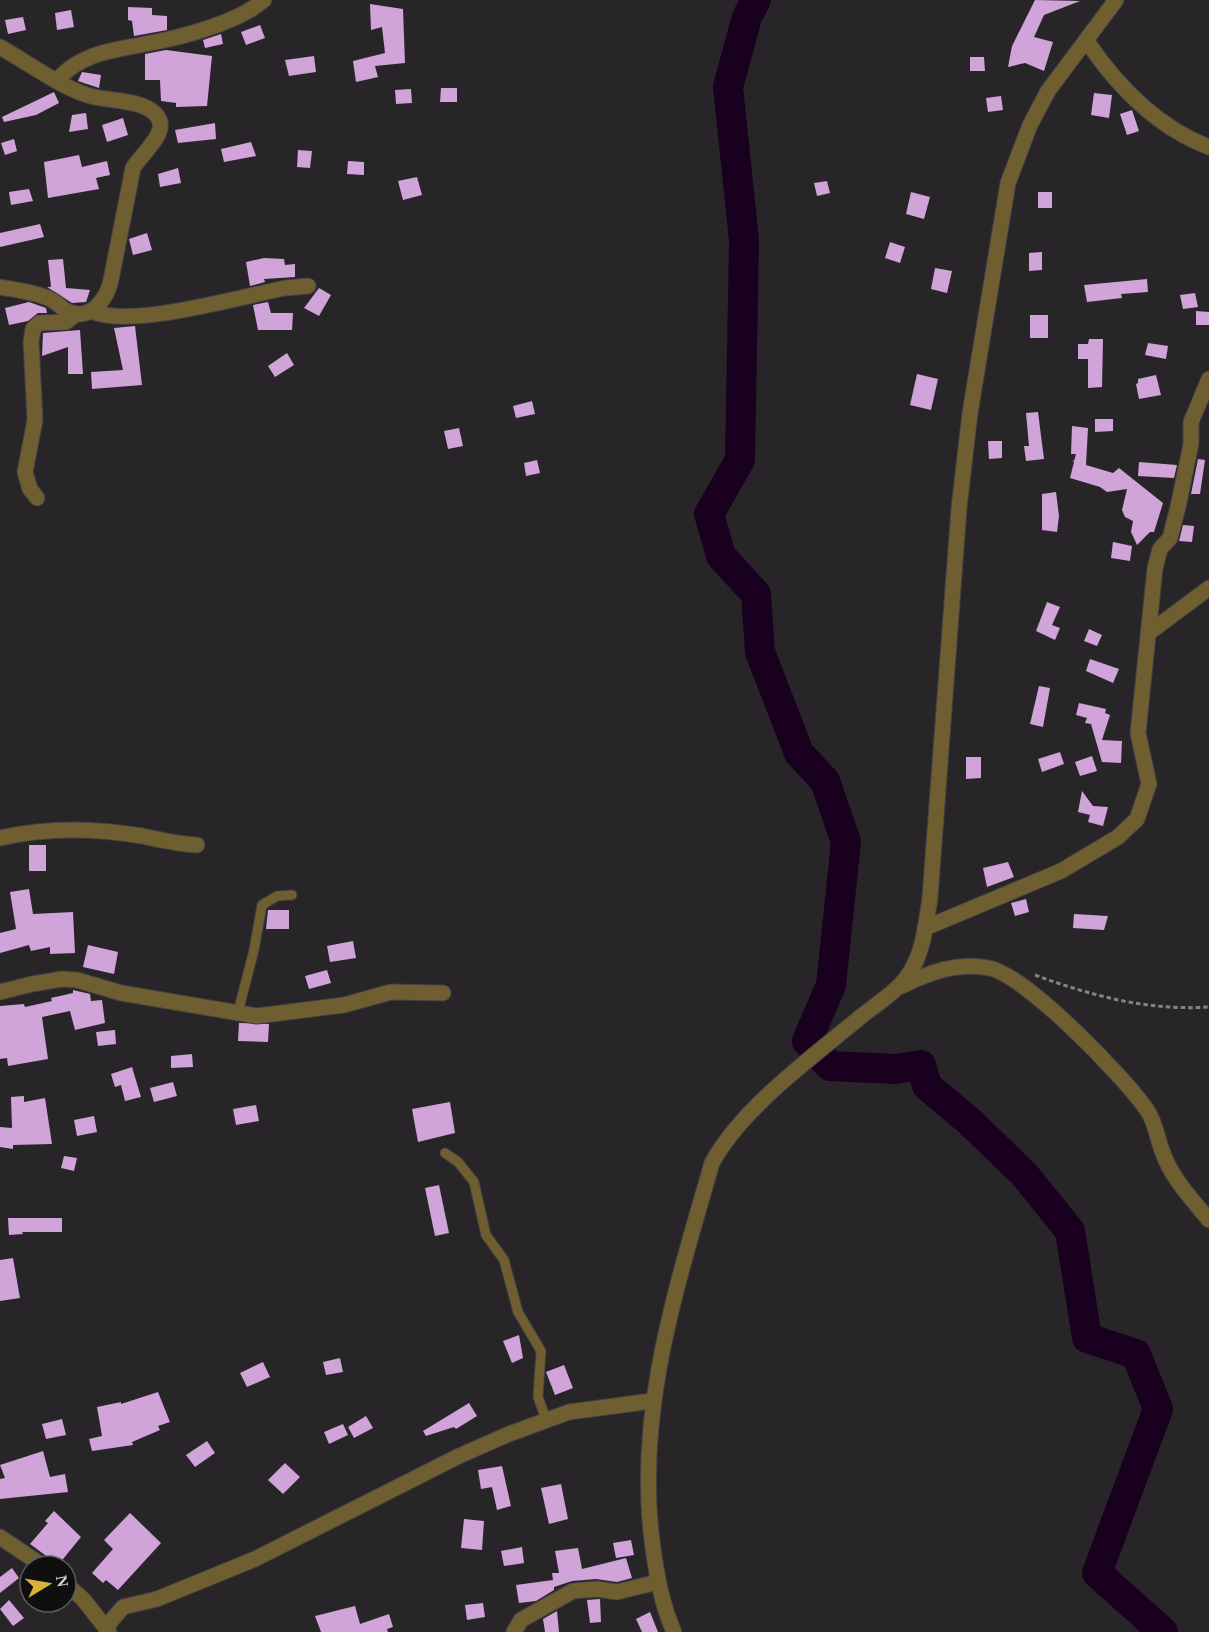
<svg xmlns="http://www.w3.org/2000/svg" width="1209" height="1632" viewBox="0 0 1209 1632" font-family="Georgia,serif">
  <rect width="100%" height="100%" fill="#282529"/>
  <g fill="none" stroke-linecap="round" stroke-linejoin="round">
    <path stroke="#19001e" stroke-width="30" d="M 756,0 L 747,17 L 728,87 L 744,240 L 740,460 L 709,514 L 721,556 L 756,594 L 760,652 L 799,753 L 825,781 L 846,842 L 831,985 L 807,1041 L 830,1066 L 895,1069 L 921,1065 L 927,1086 L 969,1121 L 1024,1174 L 1070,1231 L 1087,1338 L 1136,1354 L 1158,1409 L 1097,1573 L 1163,1632"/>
  </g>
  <g fill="#d0a3d9">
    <path d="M 1035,0 L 1080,1 L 1044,15 L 1034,37 L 1053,42 L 1044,71 L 1025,63 L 1008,67 L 1012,46 Z"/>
    <path d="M 370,4 L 403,9 L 405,63 L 375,66 L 378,77 L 356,82 L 353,61 L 385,53 L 382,27 L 371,30 Z"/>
    <path d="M 128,7 L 152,8 L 152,15 L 167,16 L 167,30 L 134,36 L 132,21 L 128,20 Z"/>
    <path d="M 71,10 L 74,27 L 57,30 L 55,13 Z"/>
    <path d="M 23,17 L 26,30 L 8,34 L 5,20 Z"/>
    <path d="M 260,25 L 265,38 L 246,45 L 241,32 Z"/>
    <path d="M 221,34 L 223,44 L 205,48 L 203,40 Z"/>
    <path d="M 166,50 L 212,56 L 207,106 L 176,107 L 176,103 L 161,101 L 160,80 L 145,80 L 145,54 Z"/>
    <path d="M 314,56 L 316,72 L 289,76 L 285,60 Z"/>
    <path d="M 970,57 L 984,57 L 985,71 L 970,71 Z"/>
    <path d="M 82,72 L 101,75 L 99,88 L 78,81 Z"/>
    <path d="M 441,88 L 457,88 L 457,102 L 440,102 Z"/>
    <path d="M 411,89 L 412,103 L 396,104 L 395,90 Z"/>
    <path d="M 54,92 L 59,103 L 36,115 L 4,122 L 2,117 Z"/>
    <path d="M 1094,93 L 1112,95 L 1109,118 L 1091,115 Z"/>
    <path d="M 1001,96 L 1003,110 L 988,112 L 986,98 Z"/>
    <path d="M 1132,110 L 1139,131 L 1127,135 L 1120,114 Z"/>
    <path d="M 86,113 L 88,129 L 69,132 L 72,115 Z"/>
    <path d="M 123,118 L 128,135 L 107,142 L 102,125 Z"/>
    <path d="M 215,123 L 216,139 L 178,143 L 175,130 Z"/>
    <path d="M 14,139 L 17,151 L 5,155 L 1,143 Z"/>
    <path d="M 251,142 L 256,156 L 224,162 L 221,149 Z"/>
    <path d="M 298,150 L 312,151 L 310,168 L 297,167 Z"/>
    <path d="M 79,155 L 82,167 L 107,161 L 110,175 L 96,178 L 99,189 L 48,198 L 44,162 Z"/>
    <path d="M 348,161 L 364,162 L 364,175 L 347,174 Z"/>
    <path d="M 178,168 L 181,183 L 160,187 L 158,174 Z"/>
    <path d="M 417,177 L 422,195 L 403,200 L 398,181 Z"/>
    <path d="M 827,181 L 830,193 L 817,196 L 814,183 Z"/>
    <path d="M 29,189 L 33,201 L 11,205 L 9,192 Z"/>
    <path d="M 911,192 L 930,197 L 924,219 L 906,214 Z"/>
    <rect x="1038" y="192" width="14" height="16"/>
    <path d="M 40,224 L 44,237 L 0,247 L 0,233 Z"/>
    <path d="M 147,233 L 152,250 L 133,255 L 129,239 Z"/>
    <path d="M 890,242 L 905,247 L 900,263 L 885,258 Z"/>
    <path d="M 1042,252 L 1042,270 L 1029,271 L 1029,253 Z"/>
    <path d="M 264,258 L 284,259 L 285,265 L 295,264 L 295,277 L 264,279 L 265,282 L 250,286 L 246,262 Z"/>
    <path d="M 63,259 L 66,288 L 90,290 L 86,302 L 72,303 L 47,287 L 51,287 L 48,260 Z"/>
    <path d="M 935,268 L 952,271 L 947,293 L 931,289 Z"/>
    <path d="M 1147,279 L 1148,292 L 1121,294 L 1122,298 L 1087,302 L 1084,285 Z"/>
    <path d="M 319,288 L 331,295 L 319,316 L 304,308 Z"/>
    <path d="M 1195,293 L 1198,307 L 1183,309 L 1180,295 Z"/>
    <path d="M 29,302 L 46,308 L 47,313 L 38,313 L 28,321 L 9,325 L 5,308 Z"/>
    <path d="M 268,302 L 271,313 L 293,313 L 292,330 L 258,330 L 253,305 Z"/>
    <path d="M 1196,311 L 1209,312 L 1209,325 L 1196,325 Z"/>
    <rect x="1030" y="315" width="18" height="23"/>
    <path d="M 135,326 L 142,385 L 92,389 L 91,372 L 123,370 L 114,328 Z"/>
    <path d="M 80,330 L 83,374 L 68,374 L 68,347 L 42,356 L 43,333 Z"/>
    <path d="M 1089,339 L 1103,339 L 1102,387 L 1088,388 L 1088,359 L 1078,359 L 1078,344 L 1088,344 Z"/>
    <path d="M 1148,343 L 1168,346 L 1166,359 L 1145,355 Z"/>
    <path d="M 287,353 L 294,365 L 275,377 L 268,366 Z"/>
    <path d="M 917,374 L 938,379 L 931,410 L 910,405 Z"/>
    <path d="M 1156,375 L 1161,395 L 1139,399 L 1136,384 L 1138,383 L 1138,379 Z"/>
    <path d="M 532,401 L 535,414 L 516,418 L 513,406 Z"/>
    <path d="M 1038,412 L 1044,459 L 1026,461 L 1024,446 L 1029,446 L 1026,413 Z"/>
    <path d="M 1095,419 L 1113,419 L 1113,431 L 1095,432 Z"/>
    <path d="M 1072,426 L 1088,428 L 1086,465 L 1113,473 L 1119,468 L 1163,503 L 1154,532 L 1150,532 L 1137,545 L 1131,532 L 1133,521 L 1125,517 L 1122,510 L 1127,489 L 1107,492 L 1100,487 L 1070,478 L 1074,462 L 1072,460 L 1074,461 L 1076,454 L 1071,454 Z"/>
    <path d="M 459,428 L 463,446 L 448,449 L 444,431 Z"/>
    <path d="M 988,441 L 1002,441 L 1002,458 L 989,459 Z"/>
    <path d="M 1198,459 L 1205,460 L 1200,494 L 1191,494 Z"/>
    <path d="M 537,460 L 540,473 L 526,476 L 524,463 Z"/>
    <path d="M 1139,462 L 1177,465 L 1174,478 L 1138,476 Z"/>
    <path d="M 1056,492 L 1059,516 L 1057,532 L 1042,530 L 1042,494 Z"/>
    <path d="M 1183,525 L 1194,526 L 1192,542 L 1179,541 Z"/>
    <path d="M 1113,542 L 1132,546 L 1130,561 L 1111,558 Z"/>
    <path d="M 1047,602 L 1060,607 L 1052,625 L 1060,628 L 1055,640 L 1036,631 Z"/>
    <path d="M 1089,629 L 1102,635 L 1097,646 L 1084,641 Z"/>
    <path d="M 1090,659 L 1119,669 L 1113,683 L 1086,671 Z"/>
    <path d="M 1039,686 L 1050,688 L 1043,727 L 1030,724 Z"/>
    <path d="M 1079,703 L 1106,709 L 1105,713 L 1110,715 L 1102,740 L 1122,741 L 1121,763 L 1102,762 L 1091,724 L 1085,723 L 1087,718 L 1076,715 Z"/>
    <path d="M 1060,752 L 1064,764 L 1042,772 L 1038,759 Z"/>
    <path d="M 1092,756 L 1097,771 L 1080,776 L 1075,762 Z"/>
    <path d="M 966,757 L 981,757 L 981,778 L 966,779 Z"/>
    <path d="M 1082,791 L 1093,806 L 1108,807 L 1103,826 L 1088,822 L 1090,815 L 1078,812 Z"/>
    <rect x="29" y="845" width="17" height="26"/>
    <path d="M 1008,862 L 1014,877 L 987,887 L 983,868 Z"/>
    <path d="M 29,889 L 33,914 L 73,912 L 75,953 L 50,954 L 50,947 L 31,951 L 29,945 L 0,953 L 0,933 L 16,929 L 10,892 Z"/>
    <path d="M 1026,899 L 1029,912 L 1015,916 L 1011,903 Z"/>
    <path d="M 268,910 L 289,910 L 289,929 L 266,929 Z"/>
    <path d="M 1074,914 L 1108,916 L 1104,930 L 1073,928 Z"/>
    <path d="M 353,941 L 356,958 L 330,962 L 327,946 Z"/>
    <path d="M 88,945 L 118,952 L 114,974 L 83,967 Z"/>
    <path d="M 327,970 L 331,983 L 309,989 L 305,976 Z"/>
    <path d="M 73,990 L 90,994 L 91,1001 L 102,1000 L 105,1023 L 75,1030 L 70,1011 L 42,1017 L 48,1059 L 8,1066 L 7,1058 L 0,1059 L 0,1006 L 24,1004 L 25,1007 L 52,1001 L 51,998 L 73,993 Z"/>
    <path d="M 239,1023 L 269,1024 L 268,1042 L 238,1041 Z"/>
    <path d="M 115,1030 L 116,1044 L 98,1046 L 96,1032 Z"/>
    <path d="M 192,1054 L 193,1067 L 171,1068 L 171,1056 Z"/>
    <path d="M 132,1067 L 141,1097 L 125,1101 L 121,1085 L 115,1087 L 111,1074 Z"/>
    <path d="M 173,1082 L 177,1096 L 154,1102 L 150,1088 Z"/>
    <path d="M 24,1096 L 24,1102 L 45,1098 L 52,1144 L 13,1145 L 13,1149 L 0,1147 L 0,1127 L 12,1128 L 11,1097 Z"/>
    <path d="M 450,1102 L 455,1133 L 418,1142 L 412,1109 Z"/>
    <path d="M 256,1105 L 259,1121 L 236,1125 L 233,1109 Z"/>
    <path d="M 94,1116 L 97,1132 L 77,1136 L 74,1120 Z"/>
    <path d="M 64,1156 L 77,1158 L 74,1171 L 61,1168 Z"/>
    <path d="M 439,1185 L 449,1233 L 435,1236 L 425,1188 Z"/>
    <path d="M 8,1218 L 62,1218 L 62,1232 L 22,1232 L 23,1234 L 9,1235 Z"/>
    <path d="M 13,1258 L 20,1298 L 0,1301 L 0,1260 Z"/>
    <path d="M 519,1335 L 523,1358 L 512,1363 L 503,1341 Z"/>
    <path d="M 340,1358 L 343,1372 L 326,1375 L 323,1362 Z"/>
    <path d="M 263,1362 L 270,1377 L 247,1387 L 240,1373 Z"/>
    <path d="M 564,1365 L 573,1388 L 555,1395 L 546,1372 Z"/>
    <path d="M 158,1392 L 170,1422 L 158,1426 L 160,1430 L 132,1442 L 133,1445 L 92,1451 L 89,1439 L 102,1436 L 97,1407 L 121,1402 L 121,1404 Z"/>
    <path d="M 469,1403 L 477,1416 L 456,1429 L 454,1427 L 426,1436 L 423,1431 Z"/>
    <path d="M 366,1416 L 373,1428 L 354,1438 L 348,1427 Z"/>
    <path d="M 62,1419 L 66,1435 L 46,1439 L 42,1424 Z"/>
    <path d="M 343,1424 L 348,1435 L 329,1444 L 324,1432 Z"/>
    <path d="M 207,1441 L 215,1453 L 195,1467 L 186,1455 Z"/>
    <path d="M 43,1451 L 50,1477 L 65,1474 L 68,1492 L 0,1499 L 0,1479 L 5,1478 L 0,1465 Z"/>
    <path d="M 285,1463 L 300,1477 L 283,1494 L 268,1480 Z"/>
    <path d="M 502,1466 L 511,1506 L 497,1510 L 492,1487 L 481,1489 L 478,1470 Z"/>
    <path d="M 561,1484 L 568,1519 L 549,1524 L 541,1488 Z"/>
    <path d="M 54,1511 L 81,1537 L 59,1564 L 51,1555 L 49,1558 L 30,1544 L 48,1523 L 45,1521 Z"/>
    <path d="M 130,1513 L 161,1543 L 118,1590 L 106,1580 L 103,1583 L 92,1573 L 113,1549 L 104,1540 Z"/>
    <path d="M 464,1519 L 484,1521 L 482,1550 L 461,1548 Z"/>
    <path d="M 631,1540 L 634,1555 L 616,1558 L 613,1543 Z"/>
    <path d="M 522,1547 L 524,1563 L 504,1566 L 501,1551 Z"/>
    <path d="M 578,1548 L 582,1569 L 626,1558 L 632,1578 L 617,1582 L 596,1579 L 572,1581 L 554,1587 L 554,1590 L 536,1601 L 519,1603 L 516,1585 L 553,1580 L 552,1573 L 559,1573 L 555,1551 Z"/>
    <path d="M 12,1568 L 19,1578 L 0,1593 L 0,1577 Z"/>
    <path d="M 600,1599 L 601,1622 L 590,1623 L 587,1600 Z"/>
    <path d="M 9,1600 L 24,1618 L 13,1626 L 0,1609 Z"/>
    <path d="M 483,1603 L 485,1617 L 467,1620 L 465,1605 Z"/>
    <path d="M 355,1606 L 360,1624 L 389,1614 L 393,1627 L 387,1629 L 388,1632 L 321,1632 L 315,1616 Z"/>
    <path d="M 557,1611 L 559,1632 L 545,1632 L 543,1619 Z"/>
    <path d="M 650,1612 L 658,1632 L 642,1632 L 636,1619 Z"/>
  </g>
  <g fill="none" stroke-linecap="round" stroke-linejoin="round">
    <defs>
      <g id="lane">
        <path d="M 238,1012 L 254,950 L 262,905 L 277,896 L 292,895"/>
        <path d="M 445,1153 L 458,1162 L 474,1182 L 486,1235 L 504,1260 L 518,1312 L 541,1351 L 538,1397 L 546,1419"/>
      </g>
      <g id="street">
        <path d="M 1086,40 C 1117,86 1156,127 1209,147"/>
        <path d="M 0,47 C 27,62 64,90 94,97 C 112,101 154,100 160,122 C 164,136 141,155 133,168 L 111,280 C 107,298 92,321 69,312 C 62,310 58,302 50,299 C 36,292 16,290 0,287"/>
        <path d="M 58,79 C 82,53 111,51 145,44 C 179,38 238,23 264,0"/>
        <path d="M 91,311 C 129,329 240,297 285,288 L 308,286"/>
        <path d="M 37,498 L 30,489 L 25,472 L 35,420 L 31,341 L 33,329 L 39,323 L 66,322 L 76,314"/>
        <path d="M 1150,632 L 1209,588"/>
        <path d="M 0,838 C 47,827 95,828 142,836 C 161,840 178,844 197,845"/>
        <path d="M 925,928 L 1061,871 L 1118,837 L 1137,819 L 1149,784 L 1138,733 L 1155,568 L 1160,549 L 1170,538 L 1178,507 L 1191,444 L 1191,422 L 1209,379"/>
        <path d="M 902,986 C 930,972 957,962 989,968 C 1026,975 1125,1078 1147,1110 C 1156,1123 1157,1139 1163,1153 C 1172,1179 1192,1199 1209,1220"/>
        <path d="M 0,992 L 32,984 L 62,979 L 77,980 L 121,993 L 257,1016 L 344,1005 L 391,992 L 443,993"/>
        <path d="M 0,1537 L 43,1566"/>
        <path d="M 66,1584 L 83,1599 L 109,1632"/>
        <path d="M 106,1627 L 123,1607 L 157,1599 L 255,1559 L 459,1456 L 509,1434 L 569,1412 L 652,1401"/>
        <path d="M 514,1632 L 521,1620 L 573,1591 L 597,1589 L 617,1592 L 658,1582"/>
        <path d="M 674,1632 C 662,1605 657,1577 653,1548 C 634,1416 676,1289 712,1163 C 742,1108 811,1058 858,1019 C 877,1003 900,991 912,969 C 924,948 926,922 930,898 L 959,508 L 970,413 L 1008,183 L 1030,125 L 1048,91 L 1116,0"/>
      </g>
    </defs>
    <use href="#lane" stroke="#434044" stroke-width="11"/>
    <use href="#street" stroke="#434044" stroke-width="17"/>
    <path stroke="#848285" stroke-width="3" stroke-dasharray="4.5 3" stroke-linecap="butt" d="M 1035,975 C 1092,996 1148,1011 1209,1007"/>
    <use href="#lane" stroke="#6e5e30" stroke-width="9"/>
    <use href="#street" stroke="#6e5e30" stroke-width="15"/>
  </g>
  <g transform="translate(48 1584) rotate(79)"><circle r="28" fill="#100f10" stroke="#5e5c5e" stroke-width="1.5"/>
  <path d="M0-4.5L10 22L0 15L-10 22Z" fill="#dab333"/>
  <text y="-9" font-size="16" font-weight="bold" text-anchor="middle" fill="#d2d0d2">N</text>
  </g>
</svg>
